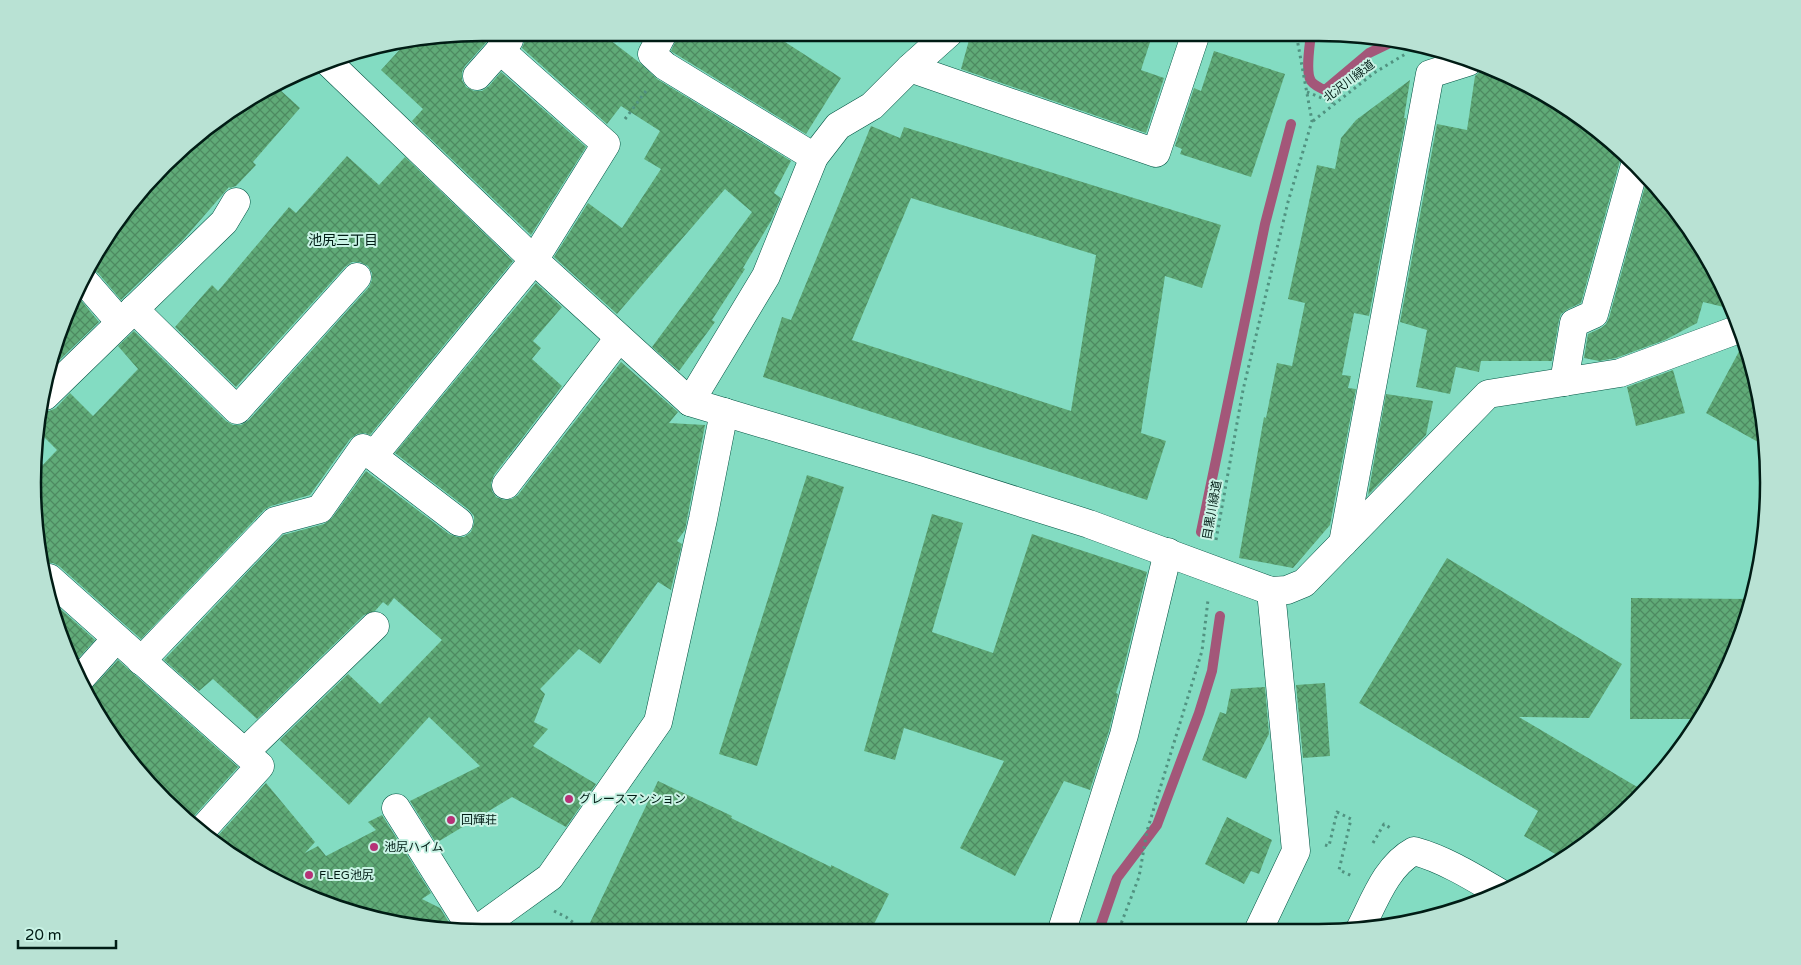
<svg xmlns="http://www.w3.org/2000/svg" width="1801" height="965" viewBox="0 0 1801 965" font-family="'Varela Round','Noto Sans JP',sans-serif">
  <defs>
    <pattern id="building-cross-hatch" width="8" height="8" patternUnits="userSpaceOnUse" patternTransform="scale(1.25)"><rect width="8" height="8" fill="#60ab78"/><path d="M0 0l8 8M0 8l8-8" fill="none" stroke="#4d8a61"/></pattern>
  </defs>
  <rect width="100%" height="100%" fill="#83dcc2"/>
  <g fill="none" stroke-linecap="round" stroke-linejoin="round">
    <g stroke="#a35779" stroke-width="10">
      <path d="M 1311,33 C 1310,45 1305,72 1311,81 C 1315,86 1320,88 1325,90 L 1369,53 L 1394,41"/>
      <path d="M 1201,532 L 1265,224 L 1291,124"/>
      <path d="M 1099,930 L 1117,878 L 1157,825 L 1199,713 L 1212,671 L 1220,616"/>
    </g>
  </g>
  <g fill="url(#building-cross-hatch)" fill-rule="evenodd">
    <path d="M 482,32 L 491,33 L 491,37 L 465,66 L 462,72 L 462,80 L 466,87 L 474,91 L 482,91 L 489,86 L 501,72 L 586,147 L 531,235 L 412,121 L 423,109 L 381,70 L 403,46 Z"/>
    <path d="M 522,33 L 601,33 L 640,63 L 657,79 L 791,161 L 774,193 L 781,198 L 771,221 L 743,268 L 745,269 L 712,320 L 715,322 L 679,371 L 652,347 L 752,212 L 725,189 L 617,314 L 554,257 L 588,203 L 622,228 L 661,169 L 644,159 L 660,131 L 621,106 L 607,124 L 522,48 L 524,43 Z"/>
    <path d="M 679,33 L 771,33 L 841,78 L 806,134 L 674,53 L 671,51 Z"/>
    <path d="M 971,33 L 1153,33 L 1141,70 L 1164,78 L 1146,133 L 961,69 Z"/>
    <path d="M 1214,51 L 1285,74 L 1251,177 L 1180,154 L 1182,149 L 1175,146 L 1194,88 L 1201,91 Z"/>
    <path d="M 1482,67 L 1543,93 L 1615,144 L 1624,154 L 1620,161 L 1581,303 L 1568,309 L 1561,314 L 1559,320 L 1552,361 L 1481,361 L 1479,372 L 1456,367 L 1450,394 L 1416,387 L 1427,330 L 1400,322 L 1437,124 L 1467,130 L 1475,76 L 1480,72 Z"/>
    <path d="M 1410,80 L 1404,118 L 1406,118 L 1369,316 L 1354,313 L 1342,375 L 1351,376 L 1348,388 L 1356,389 L 1330,525 L 1293,568 L 1239,558 L 1264,417 L 1266,418 L 1277,363 L 1292,366 L 1305,303 L 1288,299 L 1317,165 L 1335,169 L 1341,138 L 1356,120 Z"/>
    <path d="M 278,88 L 300,108 L 253,162 L 256,165 L 236,186 L 230,188 L 229,187 L 183,240 L 121,300 L 98,273 L 92,269 L 108,233 L 208,126 Z"/>
    <path d="M 871,126 L 900,138 L 904,127 L 1221,225 L 1202,288 L 1165,276 L 1141,433 L 1166,441 L 1147,500 L 763,377 L 782,317 L 791,320 ZM 911,198 L 1096,255 L 1071,411 L 852,340 Z"/>
    <path d="M 347,156 L 379,185 L 405,157 L 513,261 L 370,435 L 365,433 L 357,434 L 350,439 L 310,495 L 271,506 L 264,510 L 141,639 L 59,566 L 53,563 L 45,563 L 33,512 L 38,470 L 57,450 L 41,434 L 43,411 L 49,411 L 56,408 L 70,393 L 93,416 L 138,369 L 118,346 L 134,331 L 226,421 L 233,425 L 241,425 L 249,420 L 369,287 L 372,280 L 372,273 L 368,266 L 360,262 L 352,262 L 345,267 L 236,387 L 175,327 L 212,285 L 218,291 L 289,207 L 296,213 Z"/>
    <path d="M 1647,179 L 1675,208 L 1722,283 L 1732,309 L 1703,302 L 1697,323 L 1665,340 L 1616,358 L 1599,361 L 1584,358 L 1588,334 L 1601,328 L 1606,324 L 1609,318 Z"/>
    <path d="M 536,283 L 562,307 L 533,341 L 541,348 L 532,359 L 562,386 L 494,475 L 491,483 L 492,491 L 496,497 L 504,500 L 512,499 L 518,495 L 621,362 L 678,412 L 669,423 L 705,425 L 685,530 L 677,541 L 682,544 L 671,589 L 671,590 L 658,582 L 600,664 L 579,649 L 540,689 L 545,694 L 534,722 L 548,729 L 533,746 L 596,784 L 566,827 L 512,797 L 436,843 L 410,801 L 480,766 L 429,717 L 349,805 L 280,740 L 348,674 L 380,704 L 442,640 L 394,598 L 388,606 L 383,602 L 375,611 L 364,615 L 257,719 L 213,679 L 199,691 L 164,660 L 283,535 L 324,524 L 332,518 L 366,471 L 449,534 L 457,537 L 464,537 L 471,532 L 474,524 L 474,516 L 469,510 L 395,453 Z"/>
    <path d="M 79,298 L 99,322 L 47,372 L 48,366 Z"/>
    <path d="M 1743,344 L 1745,344 L 1753,366 L 1767,447 L 1706,413 Z"/>
    <path d="M 1673,370 L 1685,413 L 1636,426 L 1627,387 Z"/>
    <path d="M 1386,394 L 1433,401 L 1426,435 L 1368,495 Z"/>
    <path d="M 807,475 L 844,487 L 757,766 L 719,754 Z"/>
    <path d="M 932,514 L 963,523 L 932,632 L 993,653 L 1032,534 L 1147,572 L 1123,671 L 1116,693 L 1118,694 L 1109,731 L 1090,790 L 1064,781 L 1015,876 L 960,848 L 1004,761 L 904,728 L 895,760 L 864,751 Z"/>
    <path d="M 1447,558 L 1622,664 L 1589,718 L 1519,717 L 1644,791 L 1564,859 L 1524,836 L 1538,811 L 1359,703 Z"/>
    <path d="M 1631,598 L 1751,599 L 1745,627 L 1708,707 L 1700,719 L 1630,719 Z"/>
    <path d="M 55,604 L 95,640 L 73,664 L 67,655 Z"/>
    <path d="M 118,660 L 238,767 L 192,818 L 144,779 L 89,691 Z"/>
    <path d="M 1325,683 L 1330,756 L 1303,758 L 1296,685 Z"/>
    <path d="M 1265,687 L 1269,734 L 1246,779 L 1202,760 L 1220,712 L 1226,714 L 1231,689 Z"/>
    <path d="M 658,781 L 732,816 L 731,818 L 831,867 L 831,865 L 889,894 L 871,930 L 586,931 Z"/>
    <path d="M 266,783 L 315,842 L 305,853 L 318,846 L 326,856 L 376,830 L 368,822 L 382,815 L 431,893 L 422,899 L 440,908 L 455,932 L 366,917 L 258,872 L 216,838 Z"/>
    <path d="M 1227,817 L 1272,840 L 1259,874 L 1251,871 L 1244,884 L 1205,864 Z"/>
  </g>
  <g fill="none" stroke-linecap="round" stroke-linejoin="round">
    <defs>
      <g id="minor">
        <path d="M 663,33 L 652,54 L 665,66 L 814,157"/>
        <path d="M 328,62 L 534,260 L 690,402 L 918,470 L 1089,524 L 1271,591 L 1287,590 L 1304,583 L 1488,394 L 1620,373 L 1739,329"/>
        <path d="M 910,68 L 1156,153 L 1196,33"/>
        <path d="M 477,76 L 509,40 L 506,37"/>
        <path d="M 86,283 L 120,322"/>
        <path d="M 134,309 L 237,410 L 357,277"/>
        <path d="M 1564,382 L 1574,323 L 1594,314 L 1635,165"/>
        <path d="M 45,396 L 224,222 L 236,202"/>
        <path d="M 690,402 L 766,276 L 814,157 L 838,126 L 872,106 L 910,68 L 949,33"/>
        <path d="M 373,456 L 459,522"/>
        <path d="M 506,485 L 619,338"/>
        <path d="M 1343,543 L 1430,74 L 1468,62"/>
        <path d="M 49,578 L 260,766 L 204,828"/>
        <path d="M 141,661 L 275,521 L 320,509 L 363,448 L 373,456 L 534,260 L 606,144 L 500,50"/>
        <path d="M 81,678 L 116,639"/>
        <path d="M 245,752 L 375,626"/>
        <path d="M 396,808 L 473,931"/>
        <path d="M 1259,929 L 1296,851 L 1271,591"/>
        <path d="M 1360,929 C 1374,902 1386,866 1414,851 C 1444,859 1473,877 1500,893"/>
        <path d="M 1062,930 L 1124,735 L 1168,552"/>
        <path d="M 475,931 L 550,877 L 658,722 L 703,519 L 724,412"/>
      </g>
    </defs>
    <use href="#minor" stroke="#005342" stroke-width="29"/>
    <g stroke="#519280" stroke-width="3" stroke-dasharray="2.5 4" stroke-linecap="butt">
      <path d="M 1307,92 L 1334,103"/>
      <path d="M 625,119 L 646,91"/>
      <path d="M 1313,121 L 1374,73 L 1407,53"/>
      <path d="M 1216,540 L 1243,390 L 1288,202 L 1312,121 L 1296,33"/>
      <path d="M 1373,843 L 1384,824 L 1392,829"/>
      <path d="M 1325,845 L 1329,846 L 1337,812 L 1351,819 L 1339,870 L 1352,876"/>
      <path d="M 554,911 L 566,917 L 584,931"/>
      <path d="M 1119,929 L 1139,877 L 1147,831 L 1202,651 L 1208,600"/>
    </g>
    <use href="#minor" stroke="#fff" stroke-width="28"/>
  </g>
  <g fill="#b63277" stroke="#c9f3e5" stroke-width="2">
    <circle cx="569" cy="799" r="5"/>
    <circle cx="451" cy="820" r="5"/>
    <circle cx="374" cy="847" r="5"/>
    <circle cx="309" cy="875" r="5"/>
  </g>
  <g text-anchor="middle" stroke-width="4" stroke-linejoin="round" paint-order="stroke">
    <g font-size="12" fill="#011c15" stroke="#c9f3e5">
      <text transform="translate(1349 81) rotate(-37)" y="4">北沢川緑道</text>
      <text transform="translate(1212 510) rotate(-80)" y="4">目黒川緑道</text>
    </g>
    <g font-size="12" fill="#011c15" stroke="#c9f3e5" text-anchor="start">
      <text x="579" y="803">グレースマンション</text>
      <text x="461" y="824">回輝荘</text>
      <text x="384" y="851">池尻ハイム</text>
      <text x="319" y="879">FLEG池尻</text>
    </g>
    <g font-size="14" fill="#011c15" stroke="#c9f3e5">
      <text x="343" y="245">池尻三丁目</text>
    </g>
  </g>
  <path d="M0 0H1801V965H0ZM482 41H1319A441 441 0 0 1 1760 482V483A441 441 0 0 1 1319 924H482A441 441 0 0 1 41 483V482A441 441 0 0 1 482 41Z" fill="#b9e2d4" fill-rule="evenodd"/>
  <path fill="none" stroke="#011c15" stroke-width="2.5" d="M482 41H1319A441 441 0 0 1 1760 482V483A441 441 0 0 1 1319 924H482A441 441 0 0 1 41 483V482A441 441 0 0 1 482 41Z"/>
  <path d="M18 940v8h98v-8" fill="none" stroke="#011c15" stroke-width="2.5"/>
  <text x="25" y="940" font-size="15" fill="#011c15" stroke="#c9f3e5" stroke-width="4" paint-order="stroke">20 m</text>
</svg>
